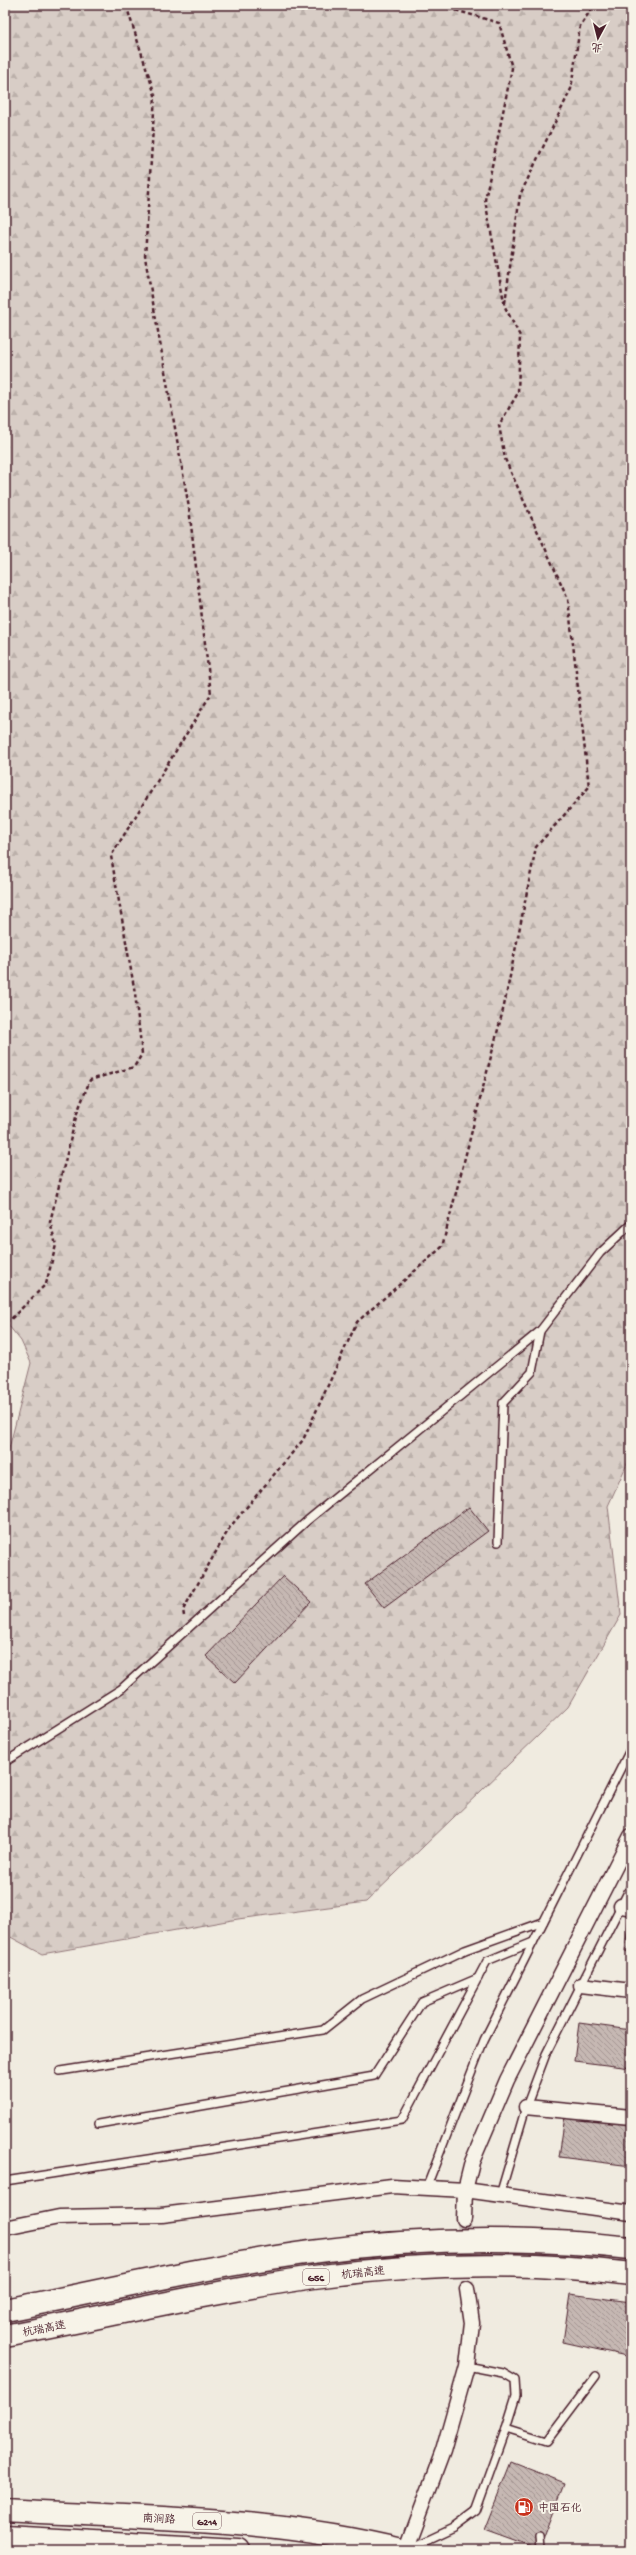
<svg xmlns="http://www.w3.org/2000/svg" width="636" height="2555" viewBox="0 0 636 2555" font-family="'Gochi Hand','LXGW WenKai TC',sans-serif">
  <defs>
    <pattern id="forest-firs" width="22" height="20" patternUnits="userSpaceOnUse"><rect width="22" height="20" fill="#d8cdc6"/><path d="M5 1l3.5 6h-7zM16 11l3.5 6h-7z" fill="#bbb0aa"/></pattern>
    <pattern id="building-back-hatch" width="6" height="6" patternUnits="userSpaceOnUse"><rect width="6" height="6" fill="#c6b8b3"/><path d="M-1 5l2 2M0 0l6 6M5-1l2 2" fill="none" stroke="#a39592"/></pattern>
  </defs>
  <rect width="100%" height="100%" fill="#f0ebe0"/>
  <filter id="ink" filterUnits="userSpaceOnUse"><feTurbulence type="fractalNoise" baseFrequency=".025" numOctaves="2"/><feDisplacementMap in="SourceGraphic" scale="8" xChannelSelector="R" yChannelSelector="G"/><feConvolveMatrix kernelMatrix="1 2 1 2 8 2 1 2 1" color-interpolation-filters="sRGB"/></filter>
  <g filter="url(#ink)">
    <path fill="url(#forest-firs)" stroke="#917678" d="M 5,5 L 631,5 L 631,1455 L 608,1506 L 621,1615 L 568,1707 L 366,1902 L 238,1919 L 42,1954 L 5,1934 L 5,1464 L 31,1363 L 21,1341 L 5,1321 Z"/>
    <g fill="url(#building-back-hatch)" stroke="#4a1f2b">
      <path d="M 469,1507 L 488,1531 L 384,1608 L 365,1584 Z"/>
      <path d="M 283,1576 L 311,1602 L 235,1683 L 206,1656 Z"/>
      <path d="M 629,1915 L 631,1916 L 631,1952 L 625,1951 Z"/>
      <path d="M 579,2023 L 631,2030 L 631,2068 L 574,2061 Z"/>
      <path d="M 565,2116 L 631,2125 L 631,2166 L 559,2157 Z"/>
      <path d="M 570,2294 L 631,2302 L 631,2357 L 563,2342 Z"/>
      <path d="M 511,2462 L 565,2483 L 539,2550 L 484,2530 Z"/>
    </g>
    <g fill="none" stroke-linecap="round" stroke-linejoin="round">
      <path stroke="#cfc2bc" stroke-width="14" stroke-dasharray="14 7" stroke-linecap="butt" d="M 464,2219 L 467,2289"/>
      <defs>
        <g id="lane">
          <path d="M 498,1542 L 503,1403 L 532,1372 L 540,1331"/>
          <path d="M 5,1762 L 121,1689 L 308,1520 L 540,1331 L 600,1253 L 631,1224"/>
          <path d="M 60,2071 L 323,2030 L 362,1999 L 465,1950 L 543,1922"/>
          <path d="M 98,2124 L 374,2076 L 422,2002 L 478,1978"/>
          <path d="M 5,2181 L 402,2120 L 487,1961 L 533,1942"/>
          <path d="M 427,2186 L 484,2040 L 631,1748"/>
          <path d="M 500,2195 L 526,2107 L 546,2054 L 631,1886"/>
          <path d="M 467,2366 L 503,2373 L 515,2380 L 516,2396 L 506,2428"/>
          <path d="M 539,2536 L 540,2550"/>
          <path d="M 408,2549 L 453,2528 L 476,2511 L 506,2428 L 547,2441 L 596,2376"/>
        </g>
        <g id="street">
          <path d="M 621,1906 L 631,1908"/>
          <path d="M 581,1985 L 631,1991"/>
          <path d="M 526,2107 L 631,2117"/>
          <path d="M 464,2219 L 465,2190 L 472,2162 L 507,2080 L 631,1836"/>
          <path d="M 5,2228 L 59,2217 L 162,2215 L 392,2186 L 465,2190 L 631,2213"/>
          <path d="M 406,2550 L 443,2451 L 467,2366 L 472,2323 L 467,2289"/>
        </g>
        <g id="highway">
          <path d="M 5,2310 C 107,2290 208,2266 311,2252 C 417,2238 525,2236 631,2248"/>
          <path d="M 5,2336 C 108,2316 210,2292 314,2277 C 419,2263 526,2261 631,2274"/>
          <path d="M 5,2510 C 139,2518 275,2517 406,2550"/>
          <path d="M 5,2537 L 238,2550"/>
        </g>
      </defs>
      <use href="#lane" stroke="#4a1f2b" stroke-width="10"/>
      <use href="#street" stroke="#4a1f2b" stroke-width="17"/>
      <use href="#highway" stroke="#4a1f2b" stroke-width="25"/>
      <g stroke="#4a1f2b" stroke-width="2.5" stroke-dasharray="4 3" stroke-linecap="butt">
        <path d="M 505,303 L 520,195 L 571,89 L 580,26 L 594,5"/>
        <path d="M 5,1321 L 10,1320 L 46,1284 L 56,1245 L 50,1222 L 77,1113 L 90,1080 L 134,1067 L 142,1054 L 135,993 L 111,856 L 211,694 L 189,508 L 145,257 L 155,95 L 126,5"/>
        <path d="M 184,1616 L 183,1610 L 230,1527 L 303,1440 L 357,1322 L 442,1247 L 504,1006 L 536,847 L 589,787 L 568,599 L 505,459 L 499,425 L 518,393 L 520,336 L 505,307 L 485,200 L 512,68 L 499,23 L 438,5"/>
      </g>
      <use href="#lane" stroke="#f7f3e8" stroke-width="7"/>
      <use href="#street" stroke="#f7f3e8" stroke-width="14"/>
      <use href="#highway" stroke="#f7f3e8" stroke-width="22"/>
    </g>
  </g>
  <defs>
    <symbol id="fuel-disc" viewBox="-11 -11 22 22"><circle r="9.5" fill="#c8321e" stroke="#f7f3e8"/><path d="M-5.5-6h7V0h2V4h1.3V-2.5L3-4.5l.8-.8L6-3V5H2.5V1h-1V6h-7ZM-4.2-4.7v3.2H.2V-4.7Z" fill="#fff"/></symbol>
  </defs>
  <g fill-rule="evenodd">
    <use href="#fuel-disc" x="513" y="2496" width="22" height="22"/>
  </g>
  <g text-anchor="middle" stroke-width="4" stroke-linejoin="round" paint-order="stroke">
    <g fill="#f7f3e8" stroke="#7e5f64" stroke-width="1">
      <rect x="303" y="2269" width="26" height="16" rx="3"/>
      <rect x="193" y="2513" width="28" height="16" rx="3"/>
    </g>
    <g font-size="10" font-weight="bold" fill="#4a1f2b">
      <text x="316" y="2281">G56</text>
      <text x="207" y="2525">G214</text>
    </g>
    <g font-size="11" fill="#4a1f2b" stroke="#f7f3e8">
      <text transform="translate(363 2272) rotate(-6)" y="4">杭瑞高速</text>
      <text transform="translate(44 2328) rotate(-11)" y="4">杭瑞高速</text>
      <text transform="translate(159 2518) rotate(3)" y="4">南涧路</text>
    </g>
    <g font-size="11" fill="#4a1f2b" stroke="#f7f3e8" text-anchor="start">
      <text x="538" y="2511">中国石化</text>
    </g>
  </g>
  <rect width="636" height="2555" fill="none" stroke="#f7f3e8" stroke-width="20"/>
  <rect x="10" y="10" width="616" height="2535" fill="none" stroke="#4a1f2b" stroke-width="1.5" filter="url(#ink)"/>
  <g transform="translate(598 38) rotate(187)" stroke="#f7f3e8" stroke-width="3" paint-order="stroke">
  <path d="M0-3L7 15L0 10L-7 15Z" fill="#4a1f2b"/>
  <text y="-6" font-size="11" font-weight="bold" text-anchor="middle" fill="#4a1f2b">北</text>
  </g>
</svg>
